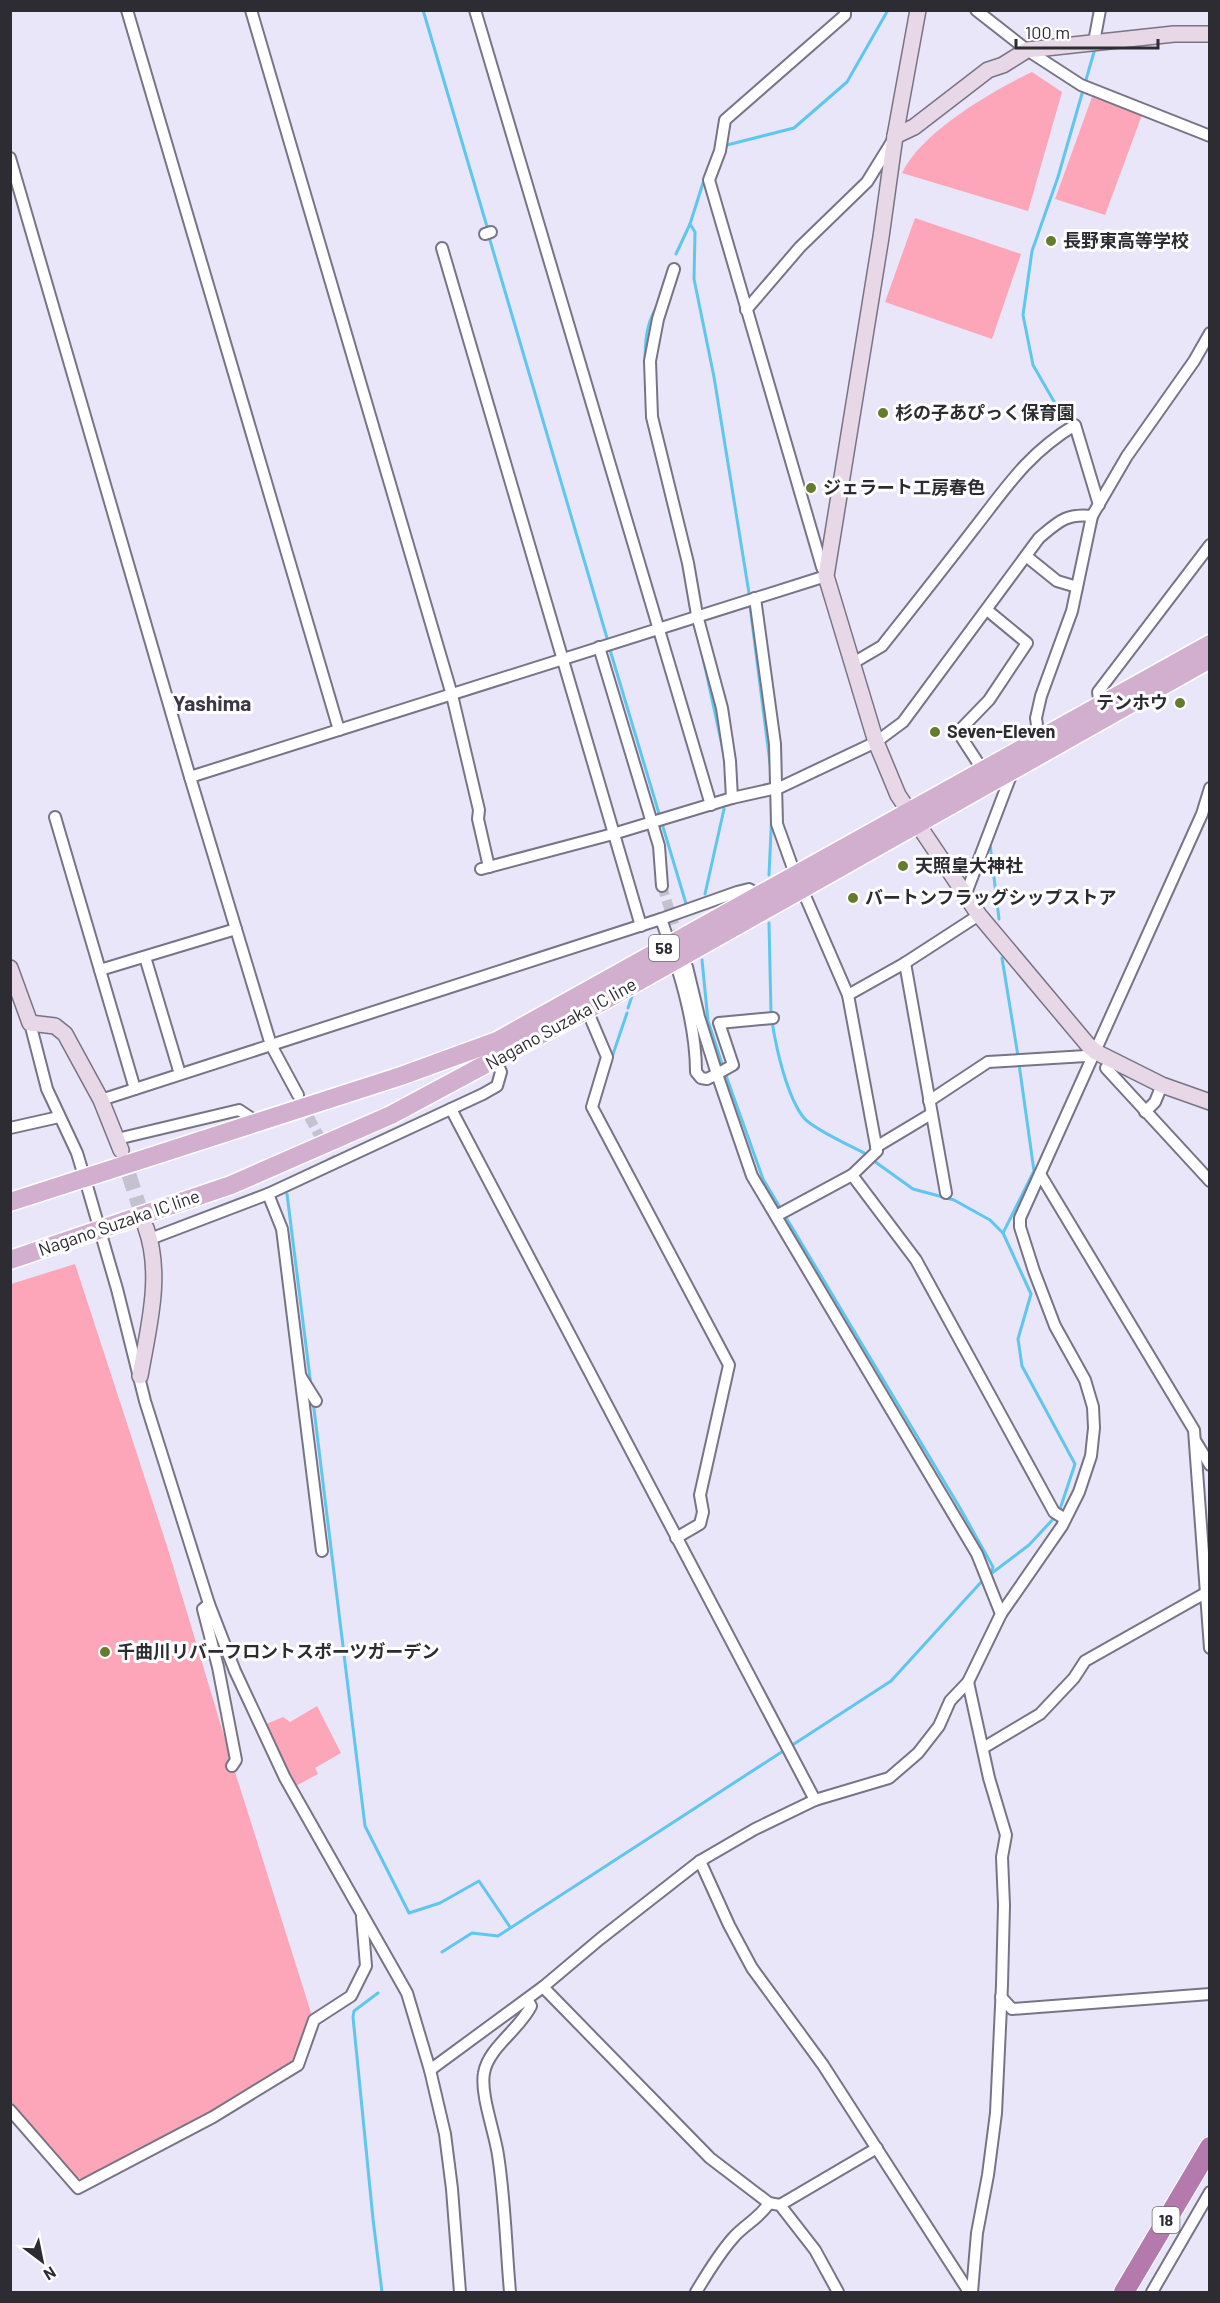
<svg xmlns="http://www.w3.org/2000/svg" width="1220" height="2303" viewBox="0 0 1220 2303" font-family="Barlow,'Noto Sans JP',sans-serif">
  <rect width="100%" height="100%" fill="#eae6f9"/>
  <g fill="#fda6b9">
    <path d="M 1032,72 L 1062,92 L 1028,211 L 902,173 C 921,132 992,91 1032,72 Z"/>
    <path d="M 1092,97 L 1142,115 L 1105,215 L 1055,199 Z"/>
    <path d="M 915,218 L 1021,254 L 992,339 L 885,302 Z"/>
    <path d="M 75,1264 L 167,1546 L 231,1759 L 313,2019 L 297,2063 L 209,2115 L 87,2180 L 71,2176 L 11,2103 L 11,1284 Z"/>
    <path d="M 317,1706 L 341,1753 L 315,1768 L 318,1774 L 294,1787 L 264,1725 L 283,1717 L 290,1722 Z"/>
  </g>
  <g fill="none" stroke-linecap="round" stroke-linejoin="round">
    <g stroke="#5ec6ef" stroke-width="3">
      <path d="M 423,10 L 488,230"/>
      <path d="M 727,145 L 794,128 L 847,82 L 888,10"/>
      <path d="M 690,224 L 695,232 L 694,279 L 714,377 L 749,593"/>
      <path d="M 489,237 L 607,638"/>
      <path d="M 676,254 L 690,224 L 703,183"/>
      <path d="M 660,296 L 665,280"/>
      <path d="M 645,362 C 645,343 646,325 656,308"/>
      <path d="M 1067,424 L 1033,365 L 1023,315 L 1032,251 L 1058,177 L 1094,52"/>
      <path d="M 1071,432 L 1076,447"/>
      <path d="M 664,487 L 672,521"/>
      <path d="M 1094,530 L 1098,516"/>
      <path d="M 750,606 L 771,771"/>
      <path d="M 694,623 L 697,635"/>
      <path d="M 610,650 L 687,907"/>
      <path d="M 702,653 L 726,764"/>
      <path d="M 1059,662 L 1074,621"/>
      <path d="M 990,844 L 999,919"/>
      <path d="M 769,875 L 772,810"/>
      <path d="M 705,894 L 724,809"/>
      <path d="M 769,923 L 771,1014"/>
      <path d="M 1002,958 L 1018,1056"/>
      <path d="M 702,960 L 708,1021 L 723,1067"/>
      <path d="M 628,1008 L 632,996"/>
      <path d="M 772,1021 C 776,1048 787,1097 804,1118 C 813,1129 851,1146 866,1154"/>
      <path d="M 611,1060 L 627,1013"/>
      <path d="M 1019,1064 L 1034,1171 L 1003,1233 L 1031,1294 L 1018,1339 L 1022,1366 L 1075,1464 L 1059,1512"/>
      <path d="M 725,1073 L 763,1179 L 960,1508 L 993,1567 L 991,1573"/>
      <path d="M 874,1161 L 913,1189 L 954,1200 L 990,1220 L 1003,1233"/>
      <path d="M 287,1194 L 311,1386"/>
      <path d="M 313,1401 L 365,1826 L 409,1913 L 440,1903 L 479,1881 L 510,1927"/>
      <path d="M 988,1576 L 1029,1545 L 1055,1517"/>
      <path d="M 442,1952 L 472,1933 L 498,1936 L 891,1681 L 983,1580"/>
      <path d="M 378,1993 L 354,2011 L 353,2017 L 373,2219 L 382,2292"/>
    </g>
    <g stroke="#c4c1d1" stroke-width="10" stroke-dasharray="10 5" stroke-linecap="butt">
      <path d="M 662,886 L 680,943"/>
      <path d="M 302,1104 L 331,1158"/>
    </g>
    <path stroke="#c4c1d1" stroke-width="15" stroke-dasharray="15 8" stroke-linecap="butt" d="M 122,1153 L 145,1225"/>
    <defs>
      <g id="street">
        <path d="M 127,10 L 339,730"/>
        <path d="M 251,10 L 452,695 L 479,810 L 478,819 L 489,867"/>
        <path d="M 475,10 L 711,805"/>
        <path d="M 976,10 L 1027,50 L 1081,85 L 1210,136"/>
        <path d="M 1094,42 L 1100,10"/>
        <path d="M 10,158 L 190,777 L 271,1045 L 298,1095"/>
        <path d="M 485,234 L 491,232"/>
        <path d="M 442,248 L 641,926"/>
        <path d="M 674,269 L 658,319 L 650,361 L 652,417 L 688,563 L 697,615 L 722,708 L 730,761 L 732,798"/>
        <path d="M 746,310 L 800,247 L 867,182 L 893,140"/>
        <path d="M 1026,556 L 1057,581 L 1077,587"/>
        <path d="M 755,598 L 775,744 L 777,824 L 795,874"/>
        <path d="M 599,647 L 659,846 L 662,886"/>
        <path d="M 853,663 L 882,646 C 912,608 943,569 973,530 C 1006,488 1027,454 1075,425 L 1099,505"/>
        <path d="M 1100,705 L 1098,692 L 1210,545"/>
        <path d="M 1039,740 L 1036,718 L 1041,696 L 1072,611 L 1092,516 L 1127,456 L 1194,361 L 1210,333"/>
        <path d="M 982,769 L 958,732 L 989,700 L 1027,643 L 987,610"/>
        <path d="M 190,777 L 826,576 L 822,567 L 709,180 L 720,151 L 725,120 L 845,15 L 845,10"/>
        <path d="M 55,817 L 135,1089"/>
        <path d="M 481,869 L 613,834 L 732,798 L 781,787 L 876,742 L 903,722 L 1039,538 C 1058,522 1066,513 1092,516"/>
        <path d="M 965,896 L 1013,770"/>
        <path d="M 661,919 L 737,892 L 749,889 L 759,895"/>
        <path d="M 145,957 L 180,1074"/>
        <path d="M 905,963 L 946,1193"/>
        <path d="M 687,967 L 699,1017 L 717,1074 L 733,1065 L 719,1023 L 773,1018"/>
        <path d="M 100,970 L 236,929"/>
        <path d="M 848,995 L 905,963 L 979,915"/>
        <path d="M 587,1010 L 607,1057 L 592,1107 L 729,1365 L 700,1495 L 703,1512 L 700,1524 L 676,1538"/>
        <path d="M 30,1023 L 47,1089 L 77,1153 L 87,1186 L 117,1289 L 145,1401 L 209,1604 L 235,1671 L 285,1778 L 407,1993 L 430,2070 L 445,2134 L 452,2189 L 460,2292"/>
        <path d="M 1106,1068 L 1210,1181"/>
        <path d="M 101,1100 L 661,919 C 678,967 696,1022 696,1072 L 701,1078 L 707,1079 L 717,1074 L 752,1176 L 977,1554 L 1001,1614"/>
        <path d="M 929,1101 L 988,1062 L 1086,1056"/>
        <path d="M 451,1109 L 815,1800"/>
        <path d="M 1145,1112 L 1155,1102 L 1162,1085"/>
        <path d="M 10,1128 L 59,1117"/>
        <path d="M 117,1139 L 239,1110 L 257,1122"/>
        <path d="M 876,1147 L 931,1114"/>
        <path d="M 1040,1174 L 1194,1430 L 1210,1648"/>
        <path d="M 852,1175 L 916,1260 L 1054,1512 L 1065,1519"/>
        <path d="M 268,1194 L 282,1229 L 322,1551"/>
        <path d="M 776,1216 L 852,1175 L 877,1151 L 848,995 L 802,889"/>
        <path d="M 150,1239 L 268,1194 L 483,1094 L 497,1086 L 501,1072 L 496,1061"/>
        <path d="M 301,1377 L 316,1401"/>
        <path d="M 1196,1442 L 1210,1465"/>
        <path d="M 209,1604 L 203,1609 L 218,1667 L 236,1760 L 232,1766"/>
        <path d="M 968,1682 L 989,1778 L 1006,1835 L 1002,1857 L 1004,1905 L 1002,1985 L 996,2113 L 988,2175 L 977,2233 L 972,2292"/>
        <path d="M 983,1748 L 1040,1714 L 1074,1678 L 1085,1661 L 1209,1591"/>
        <path d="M 700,1861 L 729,1925 L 752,1968 L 823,2065 L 969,2292"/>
        <path d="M 543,1987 L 710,2158 L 769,2203 L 780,2205 L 815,2250 L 838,2292"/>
        <path d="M 1001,1997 L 1012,2009 L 1210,1994"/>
        <path d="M 430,2070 L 543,1987 L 600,1939 L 700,1861 L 755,1829 L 815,1800 L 889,1778 L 918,1753 L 939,1726 L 950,1701 L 968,1682 L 1001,1614 L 1062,1526 L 1079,1492 L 1091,1456 L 1094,1428 L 1093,1407 L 1085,1380 L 1055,1326 L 1034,1271 L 1020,1227 L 1020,1218 L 1202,814 L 1210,788"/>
        <path d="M 10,2110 L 78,2188 L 213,2117 L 298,2065 L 314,2020 L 351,1996 L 366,1966 L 362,1917"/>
        <path d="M 780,2205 L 877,2148"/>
        <path d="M 510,2292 C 506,2247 505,2200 498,2155 C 495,2133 480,2094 484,2073 C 488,2048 520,2029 531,2006 L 527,1999"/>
        <path d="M 696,2292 C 707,2274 718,2255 733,2238 C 744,2225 760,2218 769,2203"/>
        <path d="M 1152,2292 L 1210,2192"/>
      </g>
      <g id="secondary">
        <path d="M 918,10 L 895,136 L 881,237 L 826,576 L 876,742 L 898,795 L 979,915 L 1088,1045 L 1096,1052 L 1162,1085 L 1210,1102"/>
        <path d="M 895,136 L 914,127 L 988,70 L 1003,65 L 1027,50 L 1174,34 L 1210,34"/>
        <path d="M 10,968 L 30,1023 L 55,1026 L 65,1034 L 101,1100 L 121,1150"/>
        <path d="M 140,1376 C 148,1329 163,1275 146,1228"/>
      </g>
      <g id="primary">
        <path d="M 10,1202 L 401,1076 L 497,1041 L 1210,644"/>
        <path d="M 10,1260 L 231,1185 L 391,1115 L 607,999 L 1210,659"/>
      </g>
      <path id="highway" d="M 1124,2292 L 1210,2147"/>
    </defs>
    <use href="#street" stroke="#787485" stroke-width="14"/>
    <use href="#secondary" stroke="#787485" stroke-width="18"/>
    <use href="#primary" stroke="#fff" stroke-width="21"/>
    <use href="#highway" stroke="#fff" stroke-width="22"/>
    <use href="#street" stroke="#fff" stroke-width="10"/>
    <use href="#secondary" stroke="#e8d7e6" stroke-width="15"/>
    <use href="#primary" stroke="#d2afce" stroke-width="18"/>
    <use href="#highway" stroke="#b47aad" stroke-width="20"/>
  </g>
  <g fill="#657b2d" stroke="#fff" stroke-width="2">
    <circle cx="1051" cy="241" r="6"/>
    <circle cx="883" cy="413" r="6"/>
    <circle cx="811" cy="488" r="6"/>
    <circle cx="1180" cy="703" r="6"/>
    <circle cx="935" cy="732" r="6"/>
    <circle cx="903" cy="866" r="6"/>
    <circle cx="853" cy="898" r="6"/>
    <circle cx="105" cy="1652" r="6"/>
  </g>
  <g text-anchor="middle" stroke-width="6" stroke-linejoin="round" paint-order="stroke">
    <g fill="#fff" stroke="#6c6b70" stroke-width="1.5">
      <rect x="649" y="935" width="30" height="26" rx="4.5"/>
      <rect x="1152.5" y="2207" width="27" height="26" rx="4.5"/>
    </g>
    <g font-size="16" font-weight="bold" fill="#2d2c33">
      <text x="664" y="954">58</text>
      <text x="1166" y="2226">18</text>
    </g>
    <g font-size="18" font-weight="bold" fill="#2d2c33" stroke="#fff" text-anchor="start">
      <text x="1063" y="247">長野東高等学校</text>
      <text x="895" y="419">杉の子あぴっく保育園</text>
      <text x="823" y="494">ジェラート工房春色</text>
      <text x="1168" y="709" text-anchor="end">テンホウ</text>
      <text x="947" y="738">Seven-Eleven</text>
      <text x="915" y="872">天照皇大神社</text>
      <text x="865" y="904">バートンフラッグシップストア</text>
      <text x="117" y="1658">千曲川リバーフロントスポーツガーデン</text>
    </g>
    <g font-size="18" fill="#2d2c33" stroke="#fff">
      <text transform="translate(561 1024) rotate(-29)" y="6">Nagano Suzaka IC line</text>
      <text transform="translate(119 1223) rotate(-19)" y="6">Nagano Suzaka IC line</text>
    </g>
    <g font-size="21" font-weight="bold" fill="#3b3746" stroke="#fff">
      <text x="212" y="711">Yashima</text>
    </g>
  </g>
  <rect width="1220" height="2303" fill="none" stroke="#2d2c33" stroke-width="24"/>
  <g transform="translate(42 2261) rotate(148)" stroke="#ffffff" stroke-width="4.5" paint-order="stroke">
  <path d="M0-4.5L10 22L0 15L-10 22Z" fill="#2d2c33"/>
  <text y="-9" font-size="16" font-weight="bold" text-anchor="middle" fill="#2d2c33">N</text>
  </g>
  <path d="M1016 39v9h142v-9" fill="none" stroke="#2d2c33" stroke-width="3"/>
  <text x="1025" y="39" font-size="18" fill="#2d2c33" stroke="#ffffff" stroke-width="4.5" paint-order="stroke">100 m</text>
</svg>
